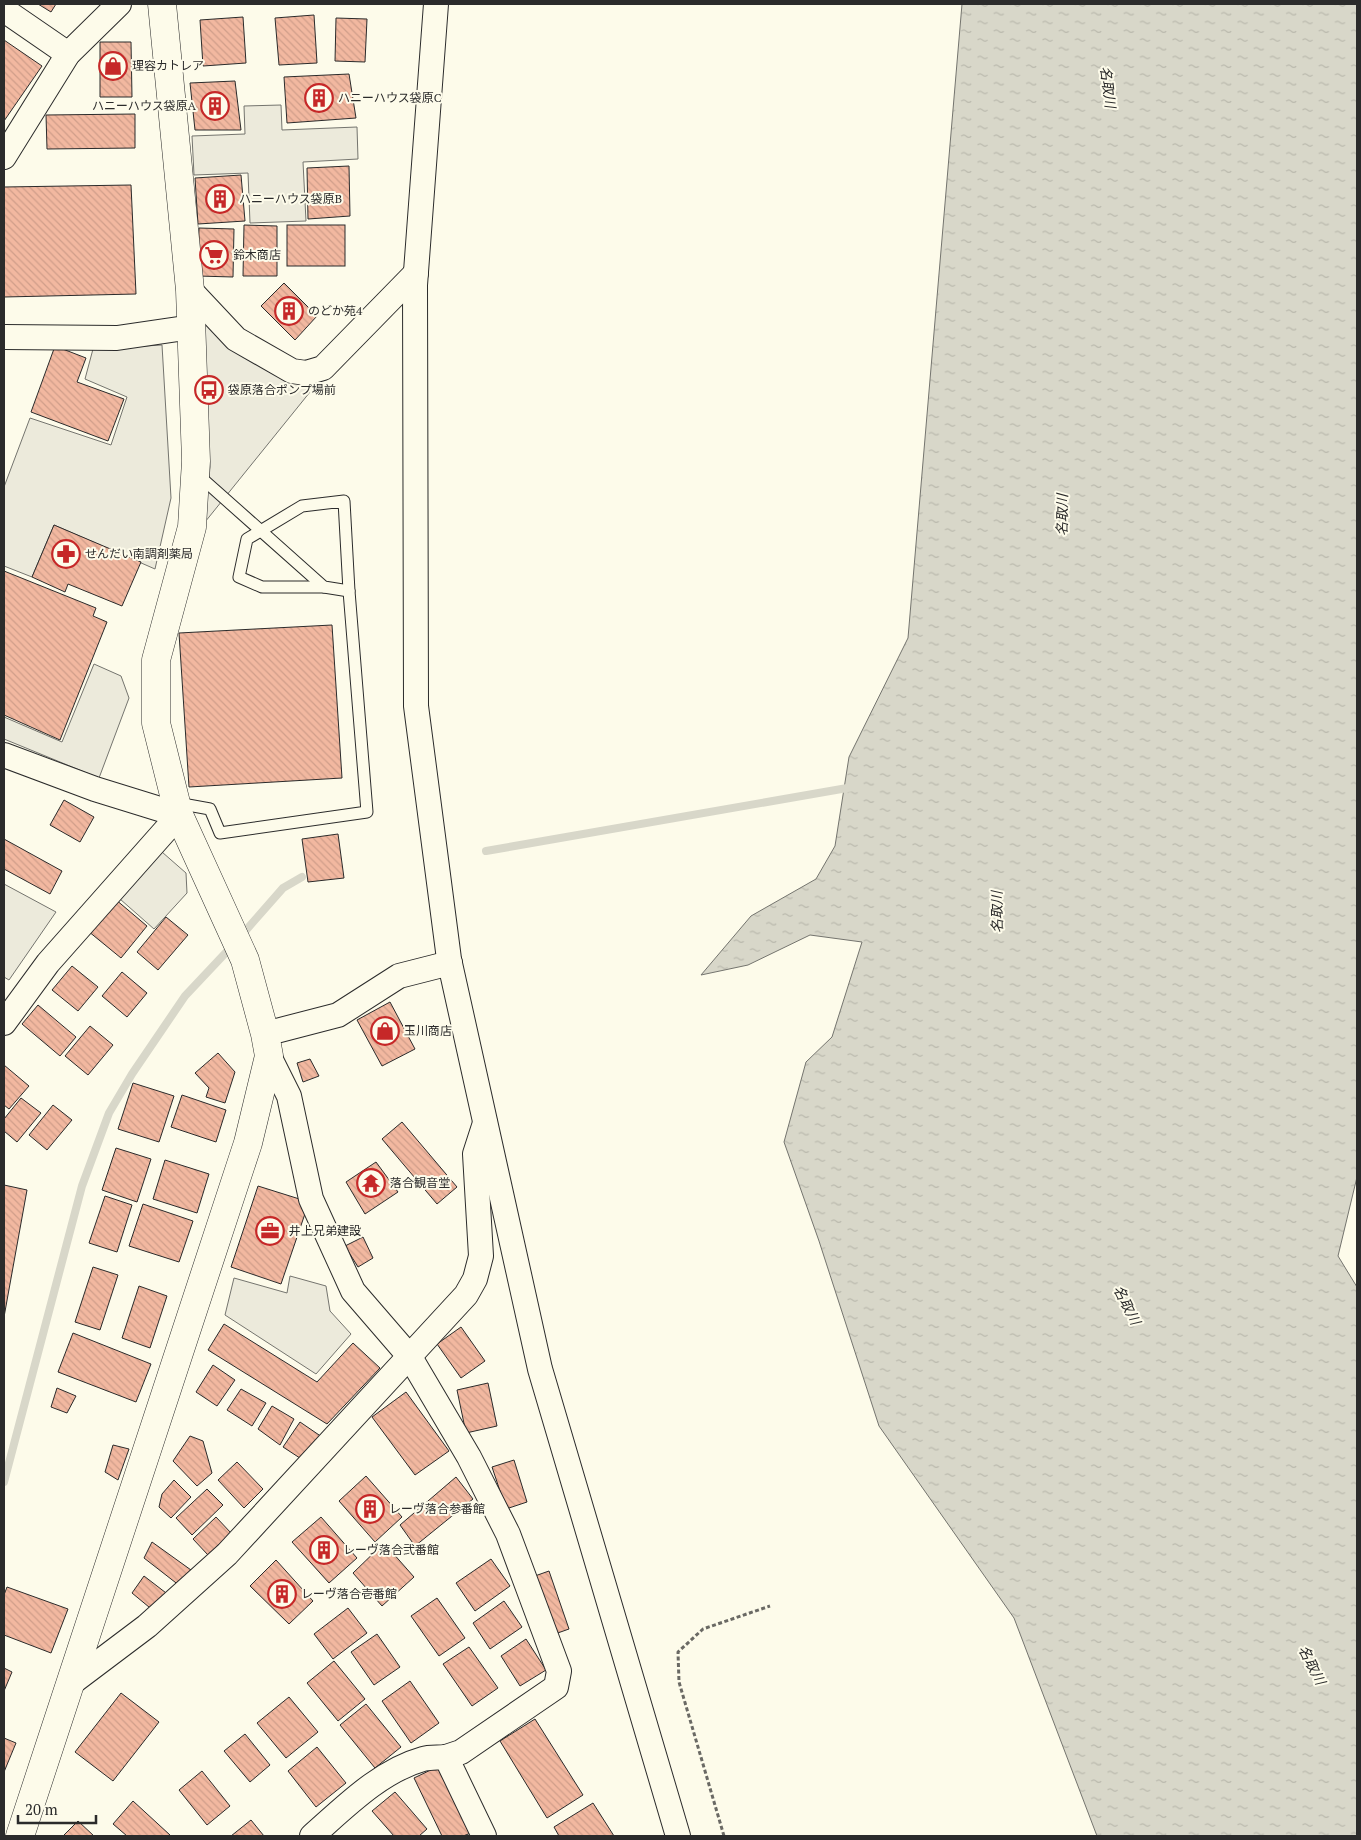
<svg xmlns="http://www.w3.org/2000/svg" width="1361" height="1840" viewBox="0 0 1361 1840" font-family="'PT Serif','Noto Sans JP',serif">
  <defs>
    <pattern id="water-ripples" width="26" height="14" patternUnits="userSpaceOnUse" patternTransform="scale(1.25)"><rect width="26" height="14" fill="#d8d7c9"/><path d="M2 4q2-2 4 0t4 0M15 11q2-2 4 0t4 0" fill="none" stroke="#bab9ad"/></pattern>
    <pattern id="building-back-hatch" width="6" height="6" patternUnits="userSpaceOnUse" patternTransform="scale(1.25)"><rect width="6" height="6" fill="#f2b8a0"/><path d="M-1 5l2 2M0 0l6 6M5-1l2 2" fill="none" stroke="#d09e8a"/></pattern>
  </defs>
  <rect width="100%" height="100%" fill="#fdfbea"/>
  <g fill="#eceadb" stroke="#74746e">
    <path d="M 281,105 L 282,130 L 357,127 L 358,159 L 303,162 L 306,221 L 250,223 L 248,173 L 194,175 L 192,136 L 245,134 L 244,106 Z"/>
    <path d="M 199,312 L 310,392 L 205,522 L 210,467 Z"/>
    <path d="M 162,345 L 171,498 L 155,569 L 54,525 L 32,577 L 4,566 L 4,487 L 30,418 L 111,445 L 127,397 L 85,379 L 93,349 Z"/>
    <path d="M 94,664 L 121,676 L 129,698 L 99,778 L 4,739 L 4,717 L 62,742 Z"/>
    <path d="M 162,852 L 186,873 L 187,893 L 154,929 L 120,899 Z"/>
    <path d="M 4,884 L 56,912 L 9,980 L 4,977 Z"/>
    <path d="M 290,1276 L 326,1286 L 330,1311 L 351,1334 L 316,1374 L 225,1315 L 234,1278 L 287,1293 Z"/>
  </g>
  <path fill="url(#water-ripples)" stroke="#74746e" d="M 962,4 L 1357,4 L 1357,1177 L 1338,1256 L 1357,1287 L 1357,1836 L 1097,1836 L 1014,1618 L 879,1426 L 819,1241 L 784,1142 L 806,1062 L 832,1037 L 862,942 L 810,935 L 748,965 L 701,975 L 751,916 L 816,879 L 835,846 L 849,757 L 908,638 Z"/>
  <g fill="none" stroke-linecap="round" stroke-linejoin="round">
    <g stroke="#d8d7c9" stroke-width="8">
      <path d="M 486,851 L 853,787"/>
      <path d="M 240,937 L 283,888 L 302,877"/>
      <path d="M 4,1482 L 82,1186 L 109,1113 L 132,1074 L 185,996 L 233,945"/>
    </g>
  </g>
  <g fill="url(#building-back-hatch)" stroke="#2b2b2b">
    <path d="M 38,4 L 56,4 L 51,12 Z"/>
    <path d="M 314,15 L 317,63 L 279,65 L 275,18 Z"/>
    <path d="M 243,17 L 246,63 L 203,66 L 200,20 Z"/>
    <path d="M 336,18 L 367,19 L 365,62 L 335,61 Z"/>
    <path d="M 4,40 L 42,66 L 4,121 Z"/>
    <path d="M 100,42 L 131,42 L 132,97 L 100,97 Z"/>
    <path d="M 349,74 L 356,118 L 287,123 L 284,77 Z"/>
    <path d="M 235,81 L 241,130 L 195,130 L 190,83 Z"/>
    <path d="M 135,114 L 135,148 L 47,149 L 46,115 Z"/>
    <path d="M 349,166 L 350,216 L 308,219 L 307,168 Z"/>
    <path d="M 241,175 L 245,221 L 198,224 L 195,178 Z"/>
    <path d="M 131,185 L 136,294 L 4,297 L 4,187 Z"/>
    <path d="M 244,225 L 277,226 L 277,276 L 243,276 Z"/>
    <rect x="287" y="225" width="58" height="41"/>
    <path d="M 199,228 L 234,229 L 233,277 L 198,276 Z"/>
    <path d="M 284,283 L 317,316 L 295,340 L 261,306 Z"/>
    <path d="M 55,346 L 86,358 L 77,382 L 124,399 L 108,441 L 31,412 Z"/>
    <path d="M 54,525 L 141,562 L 122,606 L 68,584 L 65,592 L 32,577 Z"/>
    <path d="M 4,571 L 96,608 L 93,616 L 107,622 L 60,740 L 4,715 Z"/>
    <path d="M 332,625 L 342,778 L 189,787 L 179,633 Z"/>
    <path d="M 64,800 L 94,817 L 80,842 L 50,825 Z"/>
    <path d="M 338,834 L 344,878 L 308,882 L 302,839 Z"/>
    <path d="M 4,839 L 62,871 L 50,894 L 4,869 Z"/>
    <path d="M 115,899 L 147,926 L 121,958 L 88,931 Z"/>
    <path d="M 166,917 L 188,935 L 158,970 L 137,952 Z"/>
    <path d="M 72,966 L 98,987 L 78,1011 L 52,990 Z"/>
    <path d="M 122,972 L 147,993 L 127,1017 L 102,996 Z"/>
    <path d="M 390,1002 L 415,1049 L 382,1066 L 357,1020 Z"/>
    <path d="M 38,1005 L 76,1037 L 60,1056 L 22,1024 Z"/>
    <path d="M 90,1026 L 113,1045 L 88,1075 L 65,1056 Z"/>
    <path d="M 218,1053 L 235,1072 L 225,1103 L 206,1097 L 209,1088 L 195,1073 Z"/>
    <path d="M 310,1059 L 319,1076 L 303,1082 L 297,1063 Z"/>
    <path d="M 4,1065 L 29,1086 L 9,1109 L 4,1105 Z"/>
    <path d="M 133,1083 L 174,1096 L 159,1142 L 118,1129 Z"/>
    <path d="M 182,1095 L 226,1110 L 216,1142 L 171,1127 Z"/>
    <path d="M 21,1098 L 41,1113 L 17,1142 L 4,1131 L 4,1119 Z"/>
    <path d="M 53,1105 L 72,1120 L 47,1150 L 29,1135 Z"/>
    <path d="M 402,1122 L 457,1187 L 437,1204 L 382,1139 Z"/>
    <path d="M 116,1148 L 151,1159 L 137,1202 L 102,1190 Z"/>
    <path d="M 165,1160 L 209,1174 L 197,1213 L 153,1199 Z"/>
    <path d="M 376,1162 L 398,1192 L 365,1214 L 346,1182 Z"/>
    <path d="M 4,1185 L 27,1190 L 4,1317 Z"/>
    <path d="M 258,1186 L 309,1202 L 281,1284 L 231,1267 Z"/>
    <path d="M 105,1196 L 132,1205 L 117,1252 L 89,1243 Z"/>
    <path d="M 143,1204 L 193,1221 L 179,1262 L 129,1246 Z"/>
    <path d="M 363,1237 L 373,1258 L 358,1267 L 345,1246 Z"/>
    <path d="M 93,1267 L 118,1275 L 100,1330 L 75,1322 Z"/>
    <path d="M 139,1286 L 167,1296 L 150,1348 L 122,1338 Z"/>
    <path d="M 224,1324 L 317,1382 L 353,1343 L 380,1368 L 327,1424 L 208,1350 Z"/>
    <path d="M 461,1327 L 485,1361 L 461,1378 L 437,1344 Z"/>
    <path d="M 73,1333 L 151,1364 L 136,1402 L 58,1372 Z"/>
    <path d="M 213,1365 L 235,1380 L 217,1406 L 196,1392 Z"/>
    <path d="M 488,1383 L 497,1426 L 466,1433 L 457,1390 Z"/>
    <path d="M 57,1388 L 76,1396 L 67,1413 L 51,1407 Z"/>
    <path d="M 241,1389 L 266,1403 L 252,1426 L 227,1410 Z"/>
    <path d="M 406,1392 L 449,1451 L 415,1475 L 372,1417 Z"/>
    <path d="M 272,1406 L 294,1419 L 280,1445 L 258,1429 Z"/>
    <path d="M 300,1422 L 322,1437 L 306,1462 L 283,1447 Z"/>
    <path d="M 190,1436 L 203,1441 L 212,1473 L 197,1486 L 173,1461 Z"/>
    <path d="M 113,1445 L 129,1449 L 118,1480 L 105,1472 Z"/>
    <path d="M 514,1460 L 527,1502 L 506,1509 L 492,1467 Z"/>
    <path d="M 237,1462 L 263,1489 L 244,1508 L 218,1480 Z"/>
    <path d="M 366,1476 L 402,1517 L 375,1542 L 339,1501 Z"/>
    <path d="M 456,1477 L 473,1499 L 415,1546 L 400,1525 Z"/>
    <path d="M 174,1480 L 191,1497 L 171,1518 L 159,1507 L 162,1494 Z"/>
    <path d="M 207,1489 L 223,1505 L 192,1535 L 176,1518 Z"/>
    <path d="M 216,1517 L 231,1533 L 208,1555 L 193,1539 Z"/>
    <path d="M 321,1517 L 357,1558 L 329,1583 L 292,1542 Z"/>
    <path d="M 152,1542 L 191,1570 L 180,1586 L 144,1558 Z"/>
    <path d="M 384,1543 L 414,1577 L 382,1606 L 353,1573 Z"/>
    <path d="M 491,1559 L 510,1586 L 475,1611 L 456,1583 Z"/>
    <path d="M 276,1560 L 313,1601 L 289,1624 L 250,1586 Z"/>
    <path d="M 549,1571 L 569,1629 L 552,1635 L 532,1577 Z"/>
    <path d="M 144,1576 L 170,1596 L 155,1612 L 132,1593 Z"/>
    <path d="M 7,1587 L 68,1609 L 51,1653 L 4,1635 L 4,1595 Z"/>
    <path d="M 437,1598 L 465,1638 L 439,1656 L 411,1616 Z"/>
    <path d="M 504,1601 L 522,1627 L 490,1649 L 473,1623 Z"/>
    <path d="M 348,1608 L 367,1633 L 333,1659 L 314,1634 Z"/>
    <path d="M 377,1634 L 400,1667 L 374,1685 L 351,1652 Z"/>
    <path d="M 526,1639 L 546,1670 L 520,1686 L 501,1656 Z"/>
    <path d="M 469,1647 L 498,1688 L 472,1706 L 443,1664 Z"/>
    <path d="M 334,1661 L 365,1699 L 338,1721 L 307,1683 Z"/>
    <path d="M 4,1668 L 12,1672 L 4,1691 Z"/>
    <path d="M 410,1681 L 439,1723 L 411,1743 L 382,1701 Z"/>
    <path d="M 121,1693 L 159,1722 L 113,1781 L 75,1752 Z"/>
    <path d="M 289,1697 L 318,1732 L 286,1758 L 257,1723 Z"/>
    <path d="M 366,1704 L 401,1747 L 375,1768 L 340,1725 Z"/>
    <path d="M 535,1719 L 583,1795 L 547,1818 L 500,1741 Z"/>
    <path d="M 245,1734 L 270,1765 L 250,1782 L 224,1751 Z"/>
    <path d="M 4,1738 L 16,1743 L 4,1772 Z"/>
    <path d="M 317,1747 L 346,1783 L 316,1807 L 288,1771 Z"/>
    <path d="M 439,1766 L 471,1833 L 463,1836 L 442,1836 L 414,1778 Z"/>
    <path d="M 202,1771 L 230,1806 L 207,1825 L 179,1790 Z"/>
    <path d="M 395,1792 L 427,1829 L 419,1836 L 394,1836 L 372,1811 Z"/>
    <path d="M 133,1801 L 170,1835 L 169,1836 L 127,1836 L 113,1824 Z"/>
    <path d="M 593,1803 L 614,1836 L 559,1836 L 554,1827 Z"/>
    <path d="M 251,1820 L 264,1836 L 231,1836 Z"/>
    <path d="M 78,1821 L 94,1836 L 63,1836 Z"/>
  </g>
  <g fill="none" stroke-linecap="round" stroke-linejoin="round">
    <defs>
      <g id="service">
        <path d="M 197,474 L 324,587 L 349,591"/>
        <path d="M 177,803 L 210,809 L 220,833 L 367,812 L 349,591 L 344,501 L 302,506 L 247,539 L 239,577 L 262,587 L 324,587"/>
      </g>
      <g id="minor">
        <path d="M 436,4 L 415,285 L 416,706 L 449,959 L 540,1369 L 678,1836"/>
        <path d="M 4,10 L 68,54"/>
        <path d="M 4,157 L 68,54 L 119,4"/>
        <path d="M 190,290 L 236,339 L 292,371 L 306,373 L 323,368 L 416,273"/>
        <path d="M 4,337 L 117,338 L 192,327"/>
        <path d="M 4,755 L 95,789 L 179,815 L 48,963 L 4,1023"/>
        <path d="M 265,1034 L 338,1015 L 399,976 L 450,963"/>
        <path d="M 269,1056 L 289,1096 L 311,1199 L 353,1291 L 410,1357 L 469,1457 L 508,1534 L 559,1671 L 556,1687 L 461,1752 L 446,1757"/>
        <path d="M 70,1684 L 147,1626 L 227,1554 L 466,1295 L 475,1279 L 481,1256 L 475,1154 L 485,1123"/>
        <path d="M 312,1836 C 345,1807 380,1771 423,1759 C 430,1757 439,1758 446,1757 L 484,1836"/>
      </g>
      <path id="tertiary" d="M 20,1836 L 248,1143 L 269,1056 L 265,1034 L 245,960 L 179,815 L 156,723 L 156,660 L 192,527 L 196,461 L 190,290 L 162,4"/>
    </defs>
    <use href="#service" stroke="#2b2b2b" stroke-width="13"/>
    <use href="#minor" stroke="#2b2b2b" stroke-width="26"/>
    <use href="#tertiary" stroke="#2b2b2b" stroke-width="29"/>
    <path stroke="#6a6964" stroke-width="3" stroke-dasharray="4 2.5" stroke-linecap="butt" d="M 724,1836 L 679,1682 L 678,1652 L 703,1629 L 770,1606"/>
    <use href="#service" stroke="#fdfbea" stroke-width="11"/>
    <use href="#minor" stroke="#fdfbea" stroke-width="24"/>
    <use href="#tertiary" stroke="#fdfbea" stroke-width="28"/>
  </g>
  <defs>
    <symbol id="shop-ring" viewBox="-11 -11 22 22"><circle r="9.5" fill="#fdfbea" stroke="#c62828" stroke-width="1.5"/><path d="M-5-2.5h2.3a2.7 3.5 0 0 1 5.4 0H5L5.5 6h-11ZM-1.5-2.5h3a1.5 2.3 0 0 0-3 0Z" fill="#c62828"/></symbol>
    <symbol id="building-ring" viewBox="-11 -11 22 22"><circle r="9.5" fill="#fdfbea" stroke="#c62828" stroke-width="1.5"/><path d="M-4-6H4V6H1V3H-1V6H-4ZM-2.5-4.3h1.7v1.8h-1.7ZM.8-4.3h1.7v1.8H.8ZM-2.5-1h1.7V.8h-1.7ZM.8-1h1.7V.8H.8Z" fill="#c62828"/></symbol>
    <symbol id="supermarket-ring" viewBox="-11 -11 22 22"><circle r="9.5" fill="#fdfbea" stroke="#c62828" stroke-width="1.5"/><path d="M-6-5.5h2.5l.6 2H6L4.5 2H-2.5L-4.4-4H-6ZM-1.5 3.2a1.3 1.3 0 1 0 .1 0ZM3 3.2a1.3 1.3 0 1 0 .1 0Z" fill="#c62828"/></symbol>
    <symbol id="bus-ring" viewBox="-11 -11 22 22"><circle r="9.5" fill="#fdfbea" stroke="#c62828" stroke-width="1.5"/><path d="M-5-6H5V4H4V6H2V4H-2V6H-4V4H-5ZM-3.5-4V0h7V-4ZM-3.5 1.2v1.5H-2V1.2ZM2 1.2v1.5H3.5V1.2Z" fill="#c62828"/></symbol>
    <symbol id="pharmacy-ring" viewBox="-11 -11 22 22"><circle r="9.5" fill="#fdfbea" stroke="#c62828" stroke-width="1.5"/><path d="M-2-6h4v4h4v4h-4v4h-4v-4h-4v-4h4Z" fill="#c62828"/></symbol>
    <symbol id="temple-ring" viewBox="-11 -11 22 22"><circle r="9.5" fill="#fdfbea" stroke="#c62828" stroke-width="1.5"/><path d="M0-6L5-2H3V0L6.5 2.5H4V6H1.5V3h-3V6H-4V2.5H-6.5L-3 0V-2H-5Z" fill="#c62828"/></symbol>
    <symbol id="office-ring" viewBox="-11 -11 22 22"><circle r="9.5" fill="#fdfbea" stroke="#c62828" stroke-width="1.5"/><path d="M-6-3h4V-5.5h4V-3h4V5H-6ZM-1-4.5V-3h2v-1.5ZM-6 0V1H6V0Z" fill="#c62828"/></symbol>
  </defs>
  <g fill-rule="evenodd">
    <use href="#shop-ring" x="97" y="50" width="32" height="32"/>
    <use href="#building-ring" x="303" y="82" width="32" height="32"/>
    <use href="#building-ring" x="199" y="90" width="32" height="32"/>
    <use href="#building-ring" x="204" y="183" width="32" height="32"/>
    <use href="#supermarket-ring" x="198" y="239" width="32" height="32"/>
    <use href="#building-ring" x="273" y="295" width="32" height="32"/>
    <use href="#bus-ring" x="193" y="374" width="32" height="32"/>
    <use href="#pharmacy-ring" x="50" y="538" width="32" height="32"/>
    <use href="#shop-ring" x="369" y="1015" width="32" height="32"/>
    <use href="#temple-ring" x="355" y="1167" width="32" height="32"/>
    <use href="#office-ring" x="254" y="1215" width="32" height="32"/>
    <use href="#building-ring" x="354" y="1493" width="32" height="32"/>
    <use href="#building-ring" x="308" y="1534" width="32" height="32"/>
    <use href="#building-ring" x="266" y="1578" width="32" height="32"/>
  </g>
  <g text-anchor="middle" stroke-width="4" stroke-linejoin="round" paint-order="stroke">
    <g font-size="12" fill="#2b2b2b" stroke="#fdfbea" text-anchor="start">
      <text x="132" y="70">理容カトレア</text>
      <text x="338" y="102">ハニーハウス袋原C</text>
      <text x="196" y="110" text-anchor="end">ハニーハウス袋原A</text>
      <text x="239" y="203">ハニーハウス袋原B</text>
      <text x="233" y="259">鈴木商店</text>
      <text x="308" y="315">のどか苑4</text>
      <text x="228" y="394">袋原落合ポンプ場前</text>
      <text x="85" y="558">せんだい南調剤薬局</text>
      <text x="404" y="1035">玉川商店</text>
      <text x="390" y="1187">落合観音堂</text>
      <text x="289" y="1235">井上兄弟建設</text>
      <text x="389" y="1513">レーヴ落合参番館</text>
      <text x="343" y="1554">レーヴ落合弐番館</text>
      <text x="301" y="1598">レーヴ落合壱番館</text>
    </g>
    <g font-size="14" font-style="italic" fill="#2b2b2b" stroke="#fdfbea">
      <text transform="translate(1108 87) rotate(83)" y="5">名取川</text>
      <text transform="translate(1062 515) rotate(-89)" y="5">名取川</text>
      <text transform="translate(997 912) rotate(-91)" y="5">名取川</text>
      <text transform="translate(1127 1305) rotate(63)" y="5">名取川</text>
      <text transform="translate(1312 1665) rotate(63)" y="5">名取川</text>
    </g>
  </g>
  <rect width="1361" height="1840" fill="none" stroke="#2b2b2b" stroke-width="10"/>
  <path d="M18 1815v8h78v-8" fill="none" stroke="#2b2b2b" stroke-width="2.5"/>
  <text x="25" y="1815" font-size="15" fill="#2b2b2b" stroke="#fdfbea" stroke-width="4" paint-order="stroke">20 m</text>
</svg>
